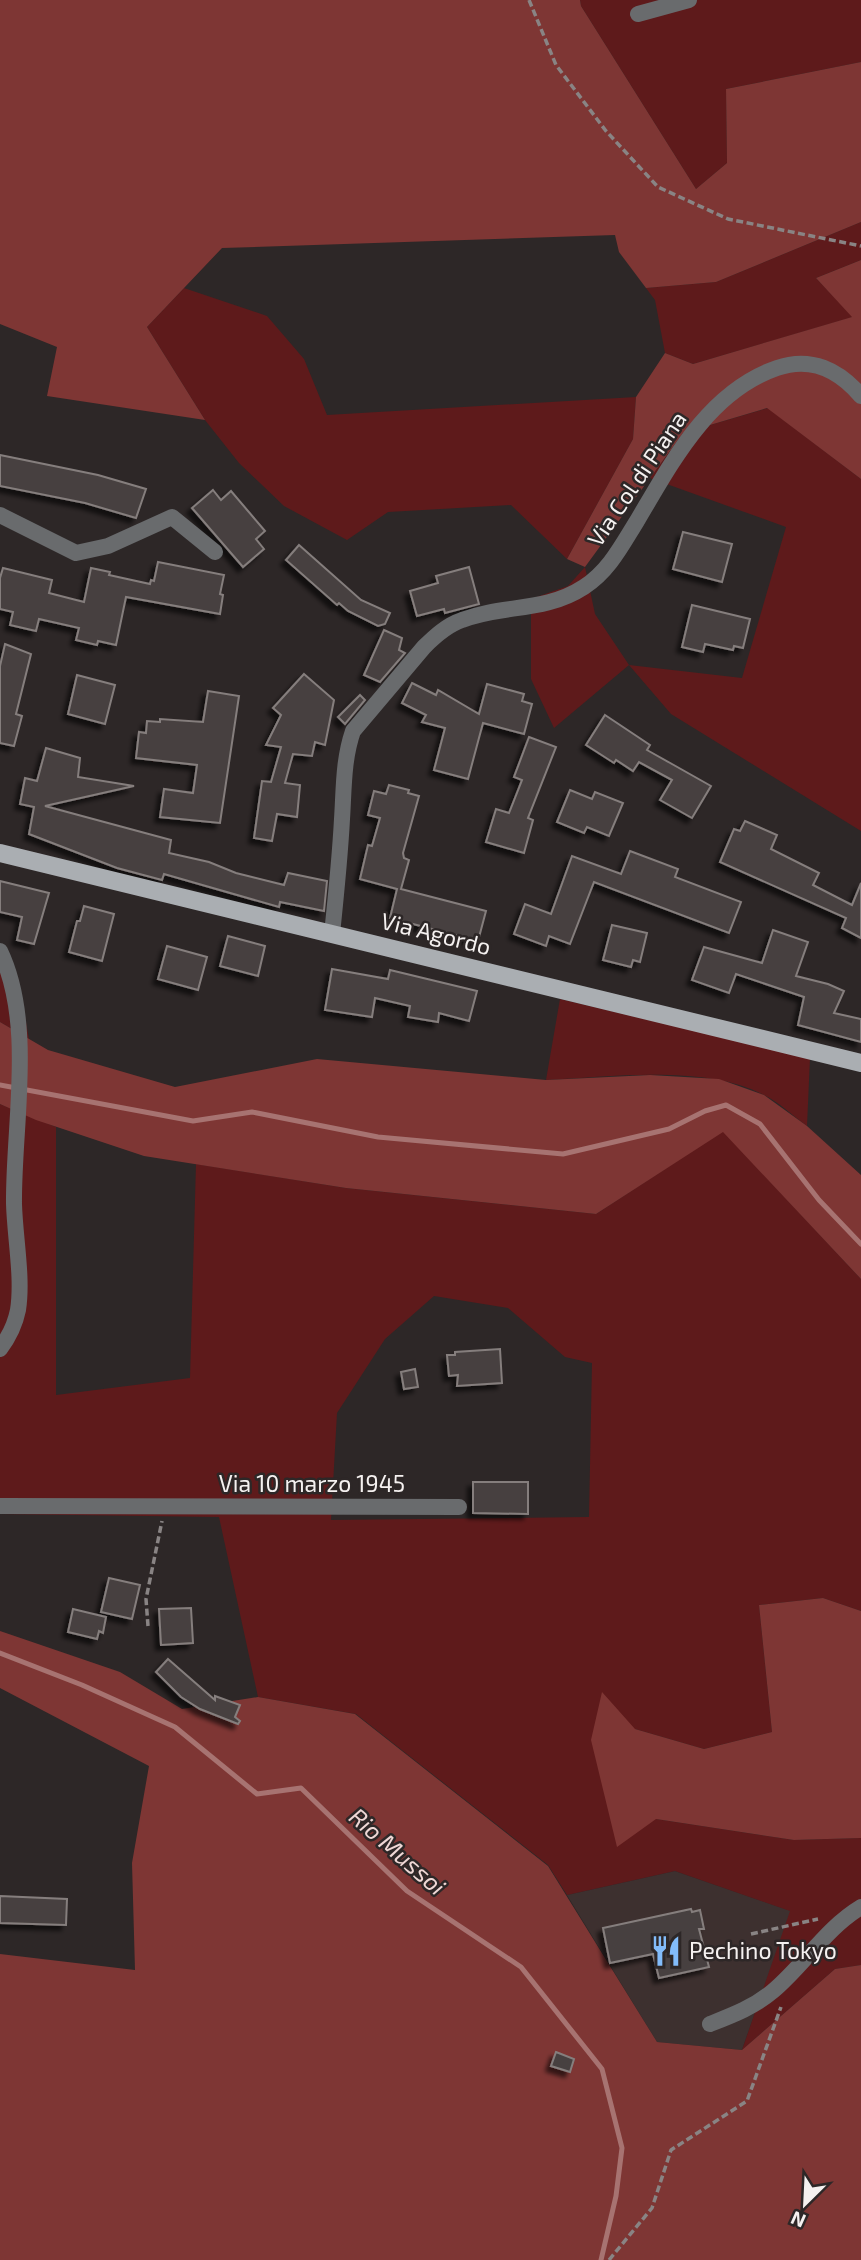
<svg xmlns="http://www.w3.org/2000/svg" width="861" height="2260" viewBox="0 0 861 2260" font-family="'Exo 2',sans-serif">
  <defs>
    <filter id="shadow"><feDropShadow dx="-5" dy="5" stdDeviation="2" flood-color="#0009"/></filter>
  </defs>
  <rect width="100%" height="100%" fill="#2d2727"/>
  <path fill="#3d302f" d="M 675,1871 L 791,1911 L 742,2050 L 657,2042 L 567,1895 Z"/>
  <g fill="#5e1a1b" fill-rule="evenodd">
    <path d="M 580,0 L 861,0 L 861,62 L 726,89 L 727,163 L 696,189 L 581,6 Z"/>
    <path d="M 861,222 L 861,260 L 816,278 L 853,317 L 693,364 L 665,353 L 655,300 L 646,288 L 716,282 Z"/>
    <path d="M 184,288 L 267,316 L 304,359 L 327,415 L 636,397 L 633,439 L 567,559 L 511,505 L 388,512 L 347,540 L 284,506 L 239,463 L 205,420 L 147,327 Z"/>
    <path d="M 768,408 L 861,479 L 861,831 L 671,714 L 629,665 L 554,728 L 531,679 L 531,599 L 568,586 L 585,567 L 595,614 L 629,665 L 742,678 L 786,527 L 650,478 L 683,433 Z"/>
    <path d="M 0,944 L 18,978 L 29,1039 L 0,1022 Z"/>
    <path d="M 560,999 L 810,1058 L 807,1126 C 793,1116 779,1102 764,1095 C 705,1064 611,1077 546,1080 Z"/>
    <path d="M 0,1104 L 56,1127 L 56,1395 L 190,1378 L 196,1164 L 346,1188 L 596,1214 L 723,1131 L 861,1279 L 861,1611 L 823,1598 L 759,1605 L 772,1732 L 704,1749 L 635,1729 L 656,1819 L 794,1840 L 861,1838 L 861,1965 L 835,1969 L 742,2050 L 790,1911 L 675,1871 L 567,1895 L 548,1865 L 356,1714 L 258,1697 L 219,1517 L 0,1514 ZM 434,1296 L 508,1308 L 565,1357 L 592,1363 L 589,1517 L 331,1520 L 337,1413 L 385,1339 Z"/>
  </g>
  <g fill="#7e3634">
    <path d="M 0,0 L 580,0 L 581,6 L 696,189 L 727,163 L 726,89 L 861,62 L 861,222 L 716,282 L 646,288 L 619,252 L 615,235 L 222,248 L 147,327 L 205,420 L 47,396 L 57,347 L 0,324 Z"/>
    <path d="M 861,260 L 861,479 L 767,408 L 683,433 L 585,567 L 567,559 L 633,439 L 636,397 L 665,353 L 693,364 L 852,317 L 816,278 Z"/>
    <path d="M 0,1022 L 48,1050 L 175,1087 L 317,1059 L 546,1080 L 650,1075 L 719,1079 L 764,1095 L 807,1126 L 861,1175 L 861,1279 L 723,1132 L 596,1214 L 346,1188 L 144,1156 L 36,1120 L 0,1104 Z"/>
    <path d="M 823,1598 L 861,1611 L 861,1838 L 794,1840 L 656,1819 L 617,1847 L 591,1740 L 602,1692 L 635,1729 L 704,1749 L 772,1732 L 759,1605 Z"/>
    <path d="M 0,1631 L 120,1672 L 182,1709 L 258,1697 L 355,1714 L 548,1866 L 657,2042 L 742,2050 L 835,1969 L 861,1965 L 861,2260 L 0,2260 L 0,1954 L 135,1970 L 132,1863 L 149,1766 L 0,1688 Z"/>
  </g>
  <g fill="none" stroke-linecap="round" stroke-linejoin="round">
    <g stroke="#a77371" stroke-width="5">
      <path d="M 0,1085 L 193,1121 L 252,1112 L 378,1137 L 563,1154 L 669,1129 L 705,1111 L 726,1105 L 760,1124 L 819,1200 L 861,1244"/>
      <path d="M 0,1653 L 82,1685 L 175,1727 L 257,1794 L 301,1788 L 407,1891 L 521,1967 L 602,2069 L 622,2148 L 616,2196 L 601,2260"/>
    </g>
  </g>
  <g fill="#474140" stroke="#857e7d" stroke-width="2" filter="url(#shadow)">
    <path d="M 0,455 L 98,475 L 146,489 L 136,518 L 85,503 L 0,486 Z"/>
    <path d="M 213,490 L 221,500 L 231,491 L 265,531 L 256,539 L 264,549 L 243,567 L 192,508 Z"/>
    <path d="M 683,532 L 732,544 L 722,582 L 673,569 Z"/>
    <path d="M 299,545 L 361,600 L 390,613 L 385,624 L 378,626 L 348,611 L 339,603 L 337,605 L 286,560 Z"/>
    <path d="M 158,562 L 224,575 L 220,594 L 223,595 L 220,614 L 126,597 L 116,645 L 98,641 L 97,645 L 76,640 L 79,628 L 39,619 L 36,631 L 10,625 L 13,612 L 0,609 L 0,578 L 3,568 L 52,580 L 49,593 L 84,602 L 91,568 L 110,572 L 109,575 L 150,584 L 151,580 L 154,581 Z"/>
    <path d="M 469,567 L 479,604 L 445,613 L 444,609 L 417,616 L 410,591 L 438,583 L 436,576 Z"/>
    <path d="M 692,605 L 750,619 L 743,648 L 734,646 L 733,650 L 705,644 L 703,652 L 682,647 Z"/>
    <path d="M 384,630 L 402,638 L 399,650 L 405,653 L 380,682 L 364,675 Z"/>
    <path d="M 5,644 L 31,654 L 16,714 L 22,716 L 14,746 L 0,743 L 0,666 Z"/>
    <path d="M 304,674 L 334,700 L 325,745 L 315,742 L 312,756 L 293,754 L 285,783 L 300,785 L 297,817 L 277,814 L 272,841 L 254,838 L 262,781 L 271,782 L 281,747 L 266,745 L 281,715 L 273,708 Z"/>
    <path d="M 77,675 L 115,685 L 105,724 L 68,714 Z"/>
    <path d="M 412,683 L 436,695 L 438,690 L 479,714 L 487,684 L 524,694 L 522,701 L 532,704 L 524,734 L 483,723 L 468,779 L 434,770 L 445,728 L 422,722 L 426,715 L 402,703 Z"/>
    <path d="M 208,691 L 239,696 L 220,823 L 160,817 L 164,789 L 193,793 L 197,765 L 136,758 L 139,732 L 146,733 L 147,721 L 160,722 L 160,719 L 203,722 Z"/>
    <path d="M 360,695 L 365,700 L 345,724 L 338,717 Z"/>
    <path d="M 605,715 L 650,745 L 647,750 L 711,786 L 692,818 L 660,800 L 672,780 L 639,762 L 633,771 L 616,760 L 614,763 L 586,745 Z"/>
    <path d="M 529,737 L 556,747 L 528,818 L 533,820 L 524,853 L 486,842 L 496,809 L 509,813 L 522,780 L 514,777 Z"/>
    <path d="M 46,748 L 80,758 L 78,777 L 134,786 L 45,806 L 171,840 L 169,853 L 209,862 L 236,873 L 284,885 L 288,873 L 327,881 L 324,911 L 280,902 L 279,907 L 164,874 L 162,880 L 117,868 L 29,834 L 34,807 L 20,804 L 25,778 L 37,781 Z"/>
    <path d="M 389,785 L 409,790 L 408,793 L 419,796 L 403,853 L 404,858 L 409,860 L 401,889 L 486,911 L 478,941 L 390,918 L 397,889 L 360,879 L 368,845 L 372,846 L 380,818 L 368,815 L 374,791 L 386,794 Z"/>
    <path d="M 570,790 L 592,799 L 595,792 L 623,803 L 609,836 L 587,827 L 584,833 L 557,822 Z"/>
    <path d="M 745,821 L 777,835 L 771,849 L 819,873 L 813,885 L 852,905 L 861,883 L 861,938 L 842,928 L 846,918 L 720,862 L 734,829 L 740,831 Z"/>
    <path d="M 630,851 L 678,869 L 675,877 L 741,902 L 729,933 L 594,882 L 570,944 L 549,936 L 546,946 L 514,934 L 525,904 L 551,914 L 572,856 L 621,874 Z"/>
    <path d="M 0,881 L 49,893 L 34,944 L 17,940 L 22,917 L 0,912 Z"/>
    <path d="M 84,906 L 114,914 L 102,961 L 69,952 L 77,921 L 80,921 Z"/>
    <path d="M 612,925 L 647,933 L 640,962 L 633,960 L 631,967 L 603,960 Z"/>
    <path d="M 773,930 L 808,942 L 796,976 L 828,984 L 844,991 L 834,1013 L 861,1019 L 861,1042 L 798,1025 L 804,997 L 736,974 L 729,993 L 692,980 L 704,947 L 762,963 Z"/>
    <path d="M 228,936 L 265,946 L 258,976 L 220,966 Z"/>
    <path d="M 167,946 L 207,957 L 198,990 L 158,979 Z"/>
    <path d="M 332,969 L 388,979 L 390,970 L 477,991 L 469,1021 L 439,1013 L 438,1022 L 408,1017 L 410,1006 L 375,998 L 372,1017 L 325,1010 Z"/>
    <path d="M 500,1349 L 502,1383 L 457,1386 L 458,1375 L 449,1376 L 447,1355 L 455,1355 L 455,1352 Z"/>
    <path d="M 415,1369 L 418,1387 L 404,1389 L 401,1372 Z"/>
    <path d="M 473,1482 L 528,1482 L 528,1514 L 473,1513 Z"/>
    <path d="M 109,1578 L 140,1585 L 132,1619 L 101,1612 Z"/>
    <path d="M 191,1608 L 193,1643 L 161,1645 L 159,1609 Z"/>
    <path d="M 73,1609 L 106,1617 L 103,1633 L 99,1631 L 97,1639 L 68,1632 Z"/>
    <path d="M 168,1659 L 215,1700 L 215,1696 L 240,1705 L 235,1717 L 240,1721 L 238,1724 L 200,1709 L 181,1697 L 156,1672 Z"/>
    <path d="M 0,1896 L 67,1899 L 66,1925 L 0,1923 Z"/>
    <path d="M 691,1909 L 692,1912 L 700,1910 L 704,1929 L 699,1929 L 709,1967 L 659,1978 L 653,1954 L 610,1963 L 603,1928 Z"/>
    <path d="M 556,2052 L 574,2059 L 570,2072 L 551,2066 Z"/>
  </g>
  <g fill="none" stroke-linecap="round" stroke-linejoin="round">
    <g stroke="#898484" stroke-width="3.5" stroke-dasharray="7 3.5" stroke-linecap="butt">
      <path d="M 529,0 L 556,65 L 606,131 L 658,187 L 728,219 L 861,246"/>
      <path d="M 148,1626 L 146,1599 L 162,1521"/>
      <path d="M 751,1934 L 818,1919"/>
      <path d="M 609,2260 L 652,2208 L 671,2150 L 747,2101 L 781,2007"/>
    </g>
    <g stroke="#696b6d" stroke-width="16">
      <path d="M 638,14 L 689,0"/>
      <path d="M 0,515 L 76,553 L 108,546 L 172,517 L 215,552"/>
      <path d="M 332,934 C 336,896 340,857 342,819 C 344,789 343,760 353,731 L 424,647 C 435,636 447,625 462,620 C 503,604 544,613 584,587 C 609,571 622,545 637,521 C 672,462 708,392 777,368 C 811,356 839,370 861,396"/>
      <path d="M 0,951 C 35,1024 13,1126 14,1204 C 15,1238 23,1278 18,1310 C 15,1325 9,1337 0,1349"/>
      <path d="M 0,1506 L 459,1507"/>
      <path d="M 710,2024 C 733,2015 754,2007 773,1991 C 804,1965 826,1928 861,1907"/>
    </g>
    <path stroke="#aaaeb2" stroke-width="18" d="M 0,853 L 861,1063"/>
  </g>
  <defs>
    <symbol id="restaurant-bare" viewBox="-9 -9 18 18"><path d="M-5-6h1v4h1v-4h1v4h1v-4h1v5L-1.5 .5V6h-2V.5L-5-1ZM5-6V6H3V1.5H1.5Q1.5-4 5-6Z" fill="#82bcfa" stroke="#2d2727" stroke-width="2.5" paint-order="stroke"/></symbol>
  </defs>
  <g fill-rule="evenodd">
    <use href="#restaurant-bare" x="644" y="1929" width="44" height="44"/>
  </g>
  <g text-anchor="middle" stroke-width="5" stroke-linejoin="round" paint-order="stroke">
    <g font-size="23" fill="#f5f1f0" stroke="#2d2727">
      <text transform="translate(637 479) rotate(-56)" y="8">Via Col di Piana</text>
      <text transform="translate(436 934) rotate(14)" y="8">Via Agordo</text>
      <text x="312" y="1492">Via 10 marzo 1945</text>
    </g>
    <g font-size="23" fill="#f5f1f0" stroke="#2d2727" text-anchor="start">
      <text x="689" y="1959">Pechino Tokyo</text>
    </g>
    <g font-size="24" font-style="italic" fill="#efd8d6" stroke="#2d2727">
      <text transform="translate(397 1852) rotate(41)" y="8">Rio Mussoi</text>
    </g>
  </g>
  <g transform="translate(805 2204) rotate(204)" stroke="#2d2727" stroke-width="5" paint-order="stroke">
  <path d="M0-5L12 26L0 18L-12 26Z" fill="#f5f1f0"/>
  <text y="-10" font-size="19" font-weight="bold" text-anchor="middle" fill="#f5f1f0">N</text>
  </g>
</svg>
